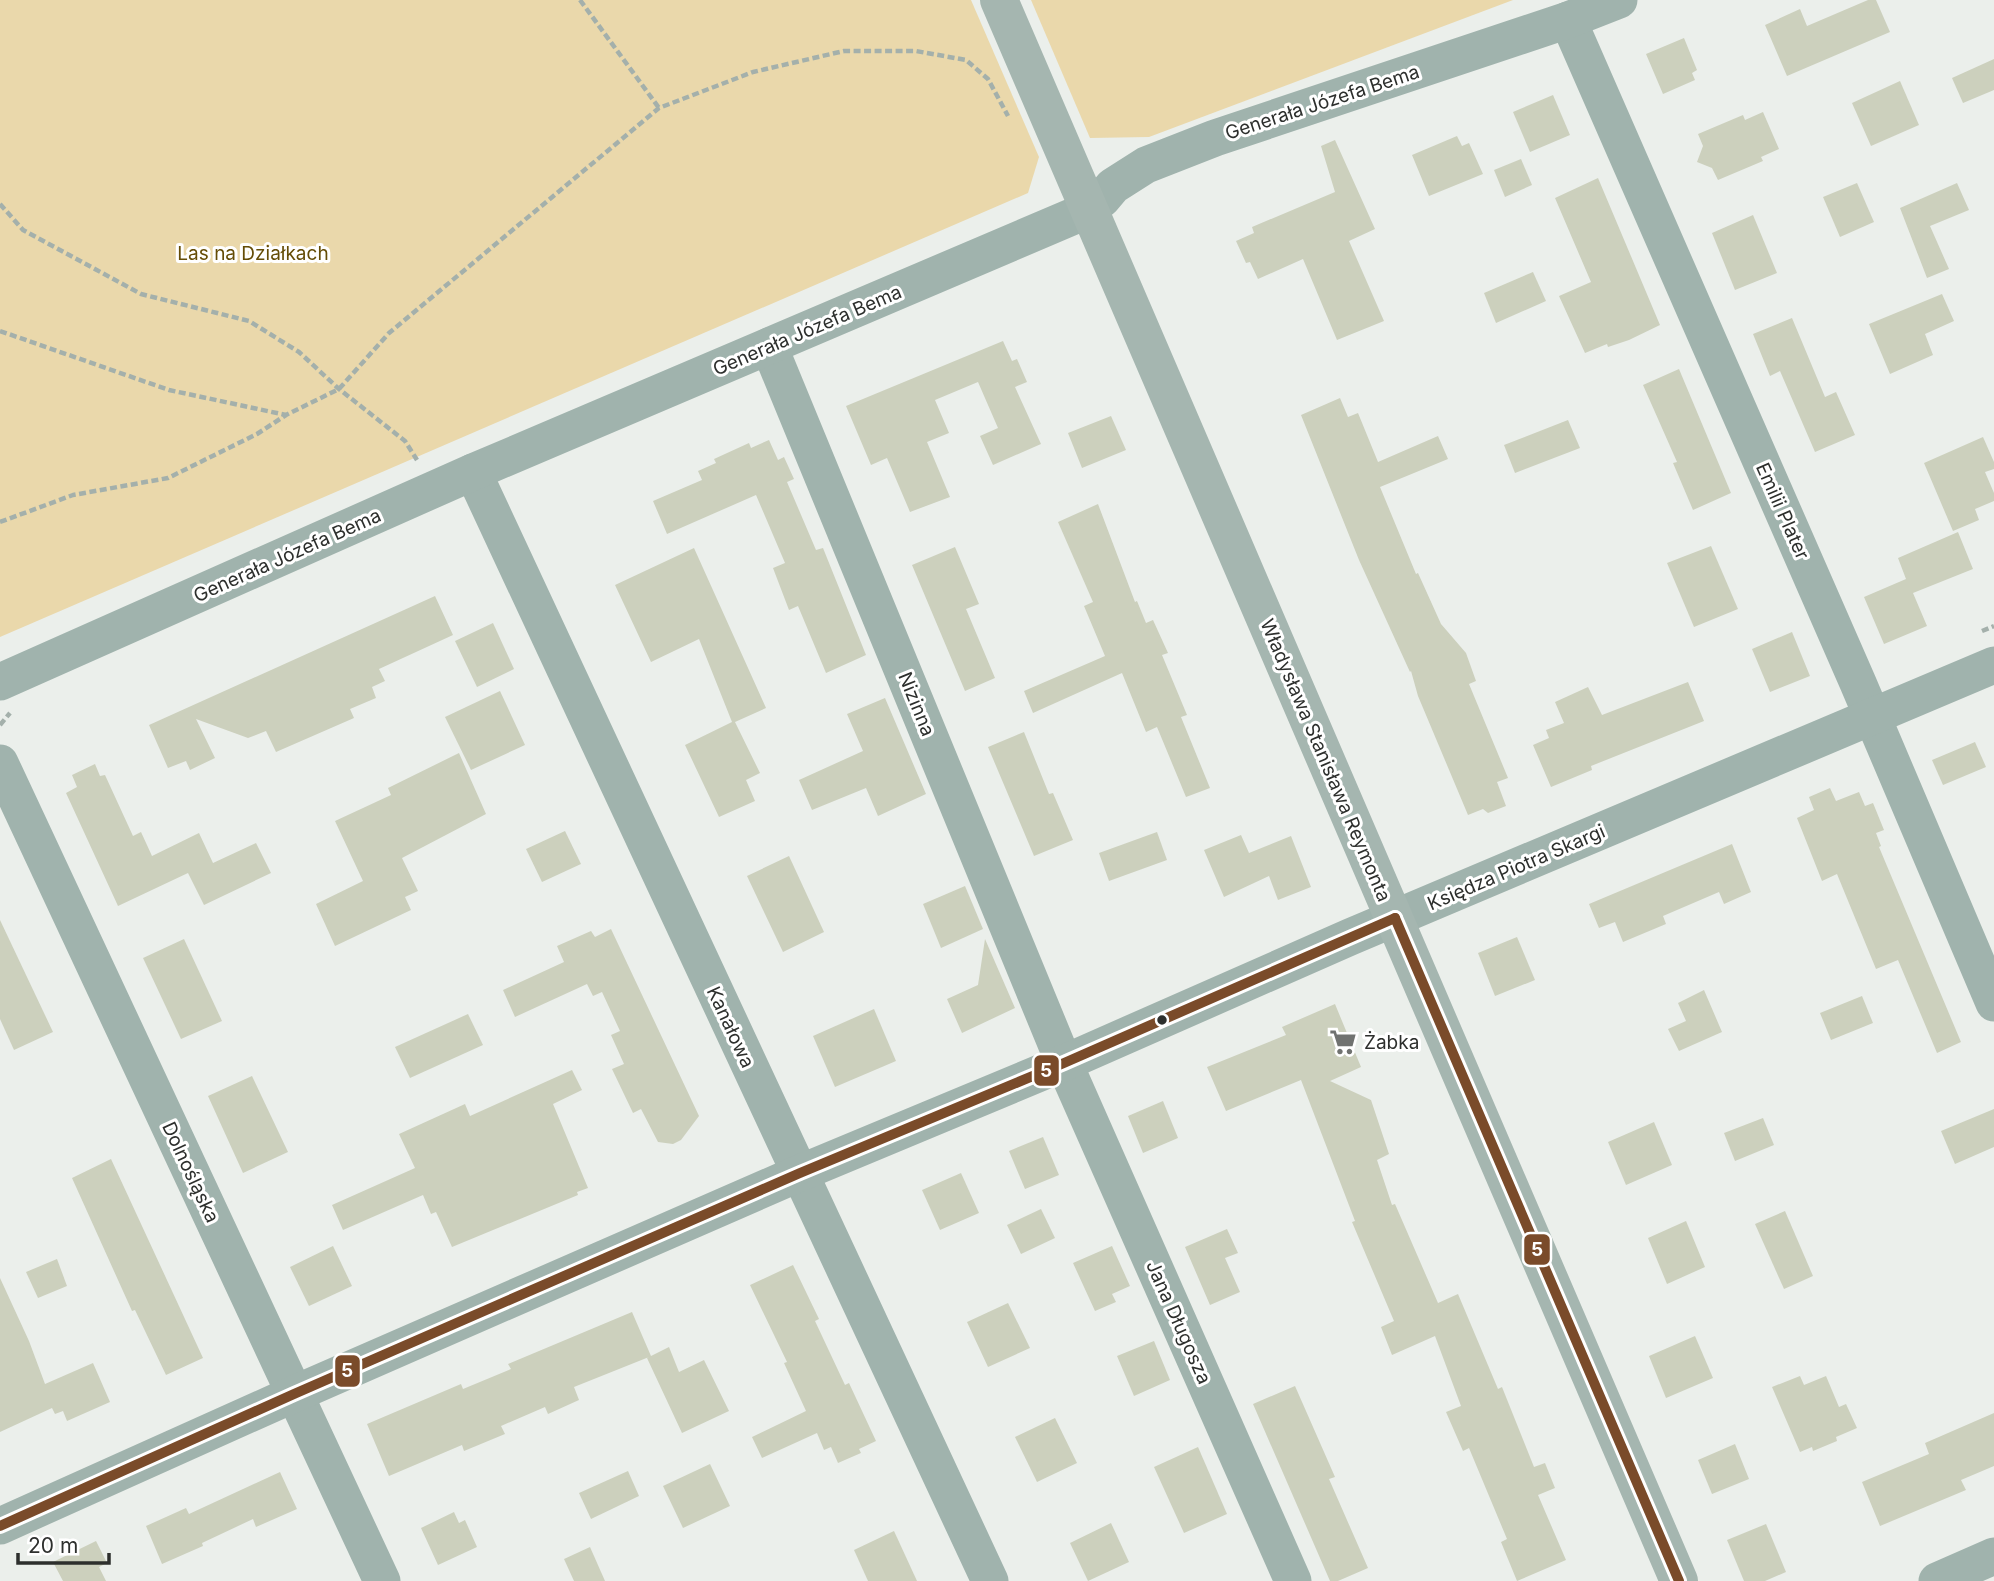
<svg xmlns="http://www.w3.org/2000/svg" width="1994" height="1581" viewBox="0 0 1994 1581" font-family="Inter,sans-serif">
  <rect width="100%" height="100%" fill="#ebefeb"/>
  <g fill="#ead8ab">
    <path d="M 0,0 L 971,0 L 1039,157 L 1028,193 L 0,637 Z"/>
    <path d="M 1031,0 L 1513,0 L 1149,137 L 1090,138 Z"/>
  </g>
  <g fill="#ccd0bd">
    <path d="M 1868,0 L 1876,0 L 1890,32 L 1787,76 L 1765,25 L 1800,9 L 1807,26 Z"/>
    <path d="M 1684,38 L 1697,70 L 1692,73 L 1695,80 L 1663,94 L 1646,54 Z"/>
    <path d="M 1994,59 L 1994,90 L 1963,103 L 1952,78 Z"/>
    <path d="M 1900,81 L 1919,125 L 1871,146 L 1852,103 Z"/>
    <path d="M 1553,95 L 1570,135 L 1530,152 L 1513,112 Z"/>
    <path d="M 1763,112 L 1779,149 L 1761,157 L 1763,161 L 1718,180 L 1712,168 L 1697,162 L 1703,146 L 1698,134 L 1743,115 L 1745,120 Z"/>
    <path d="M 1457,136 L 1462,146 L 1469,143 L 1483,174 L 1429,196 L 1412,155 Z"/>
    <path d="M 1335,140 L 1375,229 L 1349,241 L 1384,321 L 1337,340 L 1303,259 L 1258,279 L 1250,262 L 1246,263 L 1236,241 L 1254,233 L 1252,227 L 1335,192 L 1321,146 Z"/>
    <path d="M 1521,159 L 1532,185 L 1505,197 L 1494,170 Z"/>
    <path d="M 1598,178 L 1660,325 L 1629,340 L 1608,347 L 1607,344 L 1585,353 L 1559,296 L 1591,282 L 1555,198 Z"/>
    <path d="M 1857,183 L 1874,222 L 1840,237 L 1823,197 Z"/>
    <path d="M 1957,183 L 1969,210 L 1930,226 L 1949,269 L 1927,278 L 1900,208 Z"/>
    <path d="M 1753,215 L 1777,273 L 1735,290 L 1712,233 Z"/>
    <path d="M 1533,272 L 1546,301 L 1496,323 L 1484,293 Z"/>
    <path d="M 1942,294 L 1954,321 L 1925,334 L 1933,355 L 1890,374 L 1869,324 Z"/>
    <path d="M 1792,318 L 1825,397 L 1836,392 L 1855,435 L 1815,452 L 1780,371 L 1770,376 L 1753,334 Z"/>
    <path d="M 1003,341 L 1012,361 L 1017,359 L 1027,382 L 1015,387 L 1041,444 L 993,465 L 980,436 L 998,428 L 978,382 L 935,400 L 949,433 L 927,442 L 950,497 L 910,512 L 887,458 L 871,465 L 846,406 Z"/>
    <path d="M 1679,369 L 1731,493 L 1693,510 L 1673,463 L 1677,462 L 1643,385 Z"/>
    <path d="M 1340,398 L 1348,417 L 1358,413 L 1378,462 L 1438,436 L 1448,459 L 1380,487 L 1416,574 L 1418,573 L 1441,624 L 1466,653 L 1476,681 L 1469,684 L 1508,778 L 1497,782 L 1506,806 L 1488,813 L 1483,809 L 1468,815 L 1418,696 L 1411,671 L 1410,672 L 1359,560 L 1301,415 Z"/>
    <path d="M 1111,416 L 1126,450 L 1082,468 L 1068,433 Z"/>
    <path d="M 1568,420 L 1580,448 L 1515,473 L 1504,445 Z"/>
    <path d="M 1983,437 L 1994,462 L 1994,469 L 1985,472 L 1994,493 L 1994,501 L 1975,509 L 1979,520 L 1953,531 L 1924,463 Z"/>
    <path d="M 769,440 L 778,460 L 784,457 L 794,479 L 787,482 L 816,550 L 823,548 L 866,655 L 826,673 L 798,606 L 789,610 L 773,568 L 785,563 L 756,495 L 667,534 L 653,501 L 702,480 L 698,471 L 716,463 L 714,459 L 749,443 L 751,448 Z"/>
    <path d="M 1098,504 L 1135,602 L 1137,601 L 1146,623 L 1153,620 L 1168,653 L 1162,655 L 1187,715 L 1181,717 L 1210,788 L 1186,797 L 1157,727 L 1146,732 L 1122,673 L 1033,713 L 1024,691 L 1105,656 L 1084,606 L 1093,602 L 1058,522 Z"/>
    <path d="M 1958,532 L 1973,569 L 1913,593 L 1927,626 L 1884,644 L 1864,597 L 1906,579 L 1898,558 Z"/>
    <path d="M 1711,546 L 1738,609 L 1694,627 L 1667,563 Z"/>
    <path d="M 955,547 L 979,604 L 966,609 L 995,678 L 965,691 L 912,565 Z"/>
    <path d="M 694,548 L 766,708 L 735,722 L 760,773 L 746,780 L 755,801 L 719,817 L 685,745 L 732,722 L 699,639 L 651,662 L 615,585 Z"/>
    <path d="M 435,596 L 453,635 L 379,669 L 385,681 L 372,687 L 376,698 L 350,709 L 354,718 L 276,752 L 266,731 L 248,738 L 196,719 L 215,758 L 190,770 L 186,761 L 168,768 L 149,725 Z"/>
    <path d="M 493,623 L 514,669 L 477,687 L 455,641 Z"/>
    <path d="M 1792,632 L 1810,676 L 1770,692 L 1752,649 Z"/>
    <path d="M 1688,682 L 1704,721 L 1591,766 L 1592,770 L 1551,787 L 1533,745 L 1549,738 L 1546,730 L 1564,723 L 1555,702 L 1588,687 L 1602,715 Z"/>
    <path d="M 500,691 L 525,745 L 471,770 L 445,717 Z"/>
    <path d="M 885,698 L 926,794 L 878,816 L 866,788 L 812,810 L 799,780 L 863,751 L 847,714 Z"/>
    <path d="M 1024,732 L 1049,794 L 1053,793 L 1073,840 L 1034,856 L 988,747 Z"/>
    <path d="M 1975,742 L 1986,767 L 1943,785 L 1932,760 Z"/>
    <path d="M 459,753 L 486,814 L 402,858 L 418,891 L 405,897 L 411,910 L 335,946 L 316,904 L 363,881 L 335,821 L 391,795 L 388,788 Z"/>
    <path d="M 95,764 L 100,776 L 105,775 L 133,836 L 141,832 L 152,856 L 199,833 L 213,863 L 256,843 L 271,873 L 204,905 L 188,873 L 118,906 L 66,793 L 77,787 L 72,775 Z"/>
    <path d="M 1830,788 L 1836,801 L 1859,792 L 1865,806 L 1873,803 L 1884,830 L 1876,833 L 1881,846 L 1879,847 L 1961,1042 L 1937,1053 L 1898,960 L 1876,969 L 1837,874 L 1822,881 L 1797,818 L 1814,810 L 1809,797 Z"/>
    <path d="M 565,831 L 581,864 L 542,882 L 526,849 Z"/>
    <path d="M 1157,832 L 1167,860 L 1109,881 L 1099,853 Z"/>
    <path d="M 1241,835 L 1249,853 L 1291,836 L 1311,887 L 1278,900 L 1269,876 L 1224,897 L 1204,850 Z"/>
    <path d="M 1732,844 L 1751,892 L 1724,904 L 1719,892 L 1663,916 L 1666,924 L 1623,942 L 1615,922 L 1599,928 L 1589,904 Z"/>
    <path d="M 789,856 L 824,932 L 783,952 L 747,876 Z"/>
    <path d="M 965,886 L 983,929 L 941,948 L 923,904 Z"/>
    <path d="M 0,920 L 53,1032 L 14,1050 L 0,1019 Z"/>
    <path d="M 611,929 L 699,1116 L 681,1140 L 673,1144 L 658,1142 L 641,1109 L 633,1113 L 612,1069 L 624,1064 L 611,1035 L 620,1031 L 602,992 L 593,996 L 587,984 L 515,1017 L 503,990 L 564,962 L 557,946 L 591,931 L 595,937 Z"/>
    <path d="M 1517,937 L 1535,980 L 1495,996 L 1478,953 Z"/>
    <path d="M 184,939 L 222,1021 L 181,1039 L 143,958 Z"/>
    <path d="M 985,939 L 1015,1008 L 962,1033 L 947,999 L 978,985 Z"/>
    <path d="M 1704,990 L 1722,1032 L 1679,1051 L 1668,1029 L 1686,1021 L 1678,1003 Z"/>
    <path d="M 1862,996 L 1873,1023 L 1831,1040 L 1820,1013 Z"/>
    <path d="M 1335,1004 L 1361,1067 L 1330,1081 L 1371,1100 L 1389,1154 L 1377,1160 L 1392,1205 L 1395,1204 L 1438,1303 L 1458,1294 L 1498,1389 L 1502,1387 L 1534,1467 L 1545,1463 L 1555,1488 L 1538,1495 L 1566,1560 L 1517,1581 L 1501,1542 L 1507,1539 L 1469,1448 L 1463,1451 L 1446,1412 L 1461,1406 L 1435,1336 L 1392,1355 L 1381,1327 L 1394,1321 L 1352,1222 L 1355,1221 L 1301,1080 L 1226,1111 L 1207,1067 L 1286,1035 L 1282,1027 Z"/>
    <path d="M 874,1009 L 896,1061 L 835,1087 L 813,1036 Z"/>
    <path d="M 468,1014 L 483,1045 L 410,1078 L 395,1047 Z"/>
    <path d="M 572,1070 L 582,1090 L 553,1104 L 588,1188 L 577,1192 L 578,1195 L 452,1247 L 436,1212 L 431,1214 L 423,1195 L 343,1230 L 332,1205 L 415,1168 L 399,1134 L 465,1104 L 470,1116 Z"/>
    <path d="M 252,1076 L 288,1152 L 243,1173 L 208,1096 Z"/>
    <path d="M 1163,1101 L 1178,1138 L 1143,1153 L 1128,1116 Z"/>
    <path d="M 1994,1109 L 1994,1147 L 1955,1164 L 1941,1131 Z"/>
    <path d="M 1763,1118 L 1774,1145 L 1735,1161 L 1724,1133 Z"/>
    <path d="M 1654,1122 L 1672,1165 L 1626,1185 L 1608,1142 Z"/>
    <path d="M 1043,1137 L 1059,1175 L 1025,1189 L 1009,1151 Z"/>
    <path d="M 111,1159 L 203,1358 L 166,1375 L 135,1310 L 132,1311 L 72,1178 Z"/>
    <path d="M 961,1173 L 979,1213 L 940,1230 L 922,1190 Z"/>
    <path d="M 1041,1209 L 1055,1238 L 1021,1254 L 1007,1225 Z"/>
    <path d="M 1785,1211 L 1813,1276 L 1784,1289 L 1755,1224 Z"/>
    <path d="M 1686,1221 L 1705,1267 L 1667,1284 L 1648,1238 Z"/>
    <path d="M 1227,1229 L 1238,1253 L 1225,1258 L 1240,1292 L 1210,1305 L 1185,1247 Z"/>
    <path d="M 333,1246 L 352,1286 L 309,1306 L 290,1267 Z"/>
    <path d="M 1112,1246 L 1130,1286 L 1112,1294 L 1116,1302 L 1095,1311 L 1073,1263 Z"/>
    <path d="M 57,1259 L 67,1286 L 38,1298 L 26,1272 Z"/>
    <path d="M 793,1265 L 819,1319 L 815,1321 L 845,1385 L 849,1383 L 876,1441 L 859,1449 L 861,1453 L 838,1463 L 831,1447 L 824,1450 L 817,1433 L 762,1458 L 752,1437 L 806,1411 L 784,1363 L 787,1362 L 750,1285 Z"/>
    <path d="M 0,1278 L 29,1341 L 45,1384 L 93,1363 L 110,1402 L 67,1421 L 63,1411 L 55,1414 L 52,1408 L 0,1432 Z"/>
    <path d="M 1008,1303 L 1030,1348 L 988,1367 L 967,1322 Z"/>
    <path d="M 632,1312 L 651,1356 L 669,1347 L 679,1372 L 704,1360 L 729,1411 L 682,1433 L 647,1358 L 649,1357 L 574,1387 L 579,1400 L 548,1414 L 545,1407 L 501,1426 L 505,1434 L 464,1451 L 462,1445 L 389,1476 L 367,1424 L 461,1384 L 463,1389 L 511,1369 L 508,1364 Z"/>
    <path d="M 1695,1336 L 1713,1378 L 1666,1398 L 1649,1356 Z"/>
    <path d="M 1154,1341 L 1170,1380 L 1134,1396 L 1117,1356 Z"/>
    <path d="M 1800,1376 L 1804,1385 L 1826,1376 L 1839,1407 L 1846,1404 L 1857,1428 L 1836,1437 L 1837,1441 L 1813,1451 L 1812,1447 L 1800,1452 L 1772,1387 Z"/>
    <path d="M 1295,1386 L 1335,1477 L 1329,1479 L 1368,1568 L 1338,1581 L 1330,1581 L 1253,1404 Z"/>
    <path d="M 1994,1413 L 1994,1466 L 1961,1480 L 1966,1490 L 1880,1526 L 1862,1482 L 1929,1454 L 1925,1443 Z"/>
    <path d="M 1055,1418 L 1077,1463 L 1037,1482 L 1015,1437 Z"/>
    <path d="M 1735,1444 L 1749,1479 L 1712,1494 L 1698,1460 Z"/>
    <path d="M 1198,1447 L 1227,1514 L 1184,1533 L 1154,1467 Z"/>
    <path d="M 710,1464 L 730,1506 L 683,1528 L 663,1486 Z"/>
    <path d="M 628,1471 L 639,1496 L 591,1519 L 579,1493 Z"/>
    <path d="M 280,1472 L 297,1509 L 256,1527 L 253,1519 L 202,1543 L 203,1546 L 162,1564 L 146,1526 L 186,1508 L 189,1514 Z"/>
    <path d="M 454,1512 L 459,1523 L 465,1520 L 477,1547 L 438,1565 L 421,1528 Z"/>
    <path d="M 1111,1523 L 1129,1562 L 1088,1581 L 1070,1543 Z"/>
    <path d="M 1766,1524 L 1786,1572 L 1765,1581 L 1744,1581 L 1727,1540 Z"/>
    <path d="M 894,1531 L 917,1581 L 868,1581 L 854,1550 Z"/>
    <path d="M 96,1541 L 107,1563 L 99,1567 L 106,1581 L 63,1581 L 53,1562 Z"/>
    <path d="M 590,1547 L 605,1581 L 574,1581 L 564,1559 Z"/>
  </g>
  <g fill="none" stroke-linecap="round" stroke-linejoin="round">
    <g stroke="#a4b0ab" stroke-width="4.5" stroke-dasharray="7 3.5" stroke-linecap="butt">
      <path d="M 580,0 L 659,108"/>
      <path d="M 0,204 L 23,230 L 141,294 L 249,321 L 299,352 L 339,389 L 405,441 L 417,460"/>
      <path d="M 0,331 L 169,390 L 286,415"/>
      <path d="M 0,522 L 73,495 L 168,478 L 257,434 L 286,415 L 339,389 L 389,333 L 659,108 L 753,72 L 844,51 L 916,51 L 966,60 L 988,79 L 1008,116"/>
      <path d="M 1982,631 L 1994,626"/>
      <path d="M 0,725 L 10,713"/>
    </g>
    <g stroke="#a0b3ad" stroke-width="37">
      <path d="M 1568,20 L 1858,683 L 1994,1003"/>
      <path d="M 769,346 L 1064,1063 L 1293,1581"/>
      <path d="M 473,472 L 990,1581"/>
      <path d="M 0,682 L 473,472 L 1088,210 L 1102,199 L 1113,186 L 1146,165 L 1215,138 L 1568,20 L 1619,0"/>
      <path d="M 0,763 L 382,1581"/>
      <path d="M 0,1526 L 294,1394 L 800,1173 L 1064,1063 L 1350,937 L 1994,665"/>
      <path d="M 1937,1581 L 1994,1556"/>
    </g>
    <path stroke="#a5b6b0" stroke-width="38" d="M 999,0 L 1679,1581"/>
    <defs>
      <g id="bus-1">
        <path d="M 1395,918 L 1679,1581"/>
        <path d="M 0,1526 L 294,1394 L 800,1173 L 1064,1063 L 1395,918"/>
      </g>
    </defs>
    <use href="#bus-1" stroke="#fff" stroke-width="16"/>
    <use href="#bus-1" stroke="#7a4b2a" stroke-width="10"/>
  </g>
  <defs>
    <symbol id="supermarket-bare" viewBox="-9 -9 18 18"><path d="M-6-5.5h2.5l.6 2H6L4.5 2H-2.5L-4.4-4H-6ZM-1.5 3.2a1.3 1.3 0 1 0 .1 0ZM3 3.2a1.3 1.3 0 1 0 .1 0Z" fill="#707270" stroke="#fff" stroke-width="2.5" paint-order="stroke"/></symbol>
  </defs>
  <g fill-rule="evenodd">
    <use href="#supermarket-bare" x="1324" y="1023" width="38" height="38"/>
  </g>
  <circle fill="#2d2f2d" stroke="#fff" stroke-width="2.5" cx="1162" cy="1020" r="6"/>
  <g text-anchor="middle" stroke-width="6" stroke-linejoin="round" paint-order="stroke">
    <g font-size="19" fill="#2d2f2d" stroke="#fff">
      <text transform="translate(1322 102) rotate(-18)" y="7">Generała Józefa Bema</text>
      <text transform="translate(807 330) rotate(-23)" y="7">Generała Józefa Bema</text>
      <text transform="translate(1783 511) rotate(66)" y="7">Emilii Plater</text>
      <text transform="translate(287 555) rotate(-24)" y="7">Generała Józefa Bema</text>
      <text transform="translate(917 704) rotate(68)" y="7">Nizinna</text>
      <text transform="translate(1326 760) rotate(67)" y="7">Władysława Stanisława Reymonta</text>
      <text transform="translate(1516 867) rotate(-23)" y="7">Księdza Piotra Skargi</text>
      <text transform="translate(731 1027) rotate(65)" y="7">Kanałowa</text>
      <text transform="translate(191 1172) rotate(65)" y="7">Dolnośląska</text>
      <text transform="translate(1179 1322) rotate(66)" y="7">Jana Długosza</text>
    </g>
    <g font-size="19" fill="#644c06" stroke="#fff">
      <text x="253" y="260">Las na Działkach</text>
    </g>
    <g font-size="19" fill="#2d2f2d" stroke="#fff" text-anchor="start">
      <text x="1364" y="1049">Żabka</text>
    </g>
  </g>
  <g stroke="#fff" stroke-width="2.5">
    <rect x="1033" y="1054" width="27" height="33" rx="7" fill="#7a4b2a"/>
    <rect x="1523" y="1233" width="28" height="33" rx="7" fill="#7a4b2a"/>
    <rect x="334" y="1354" width="27" height="34" rx="7" fill="#7a4b2a"/>
  </g>
  <g font-size="19" text-anchor="middle" font-weight="bold" fill="#fff">
    <text x="1046" y="1077">5</text>
    <text x="1537" y="1256">5</text>
    <text x="347" y="1377">5</text>
  </g>
  <path d="M18 1553v10h91v-10" fill="none" stroke="#2d2f2d" stroke-width="3.5"/>
  <text x="28" y="1553" font-size="21" fill="#2d2f2d" stroke="#ffffff" stroke-width="5" paint-order="stroke">20 m</text>
</svg>
